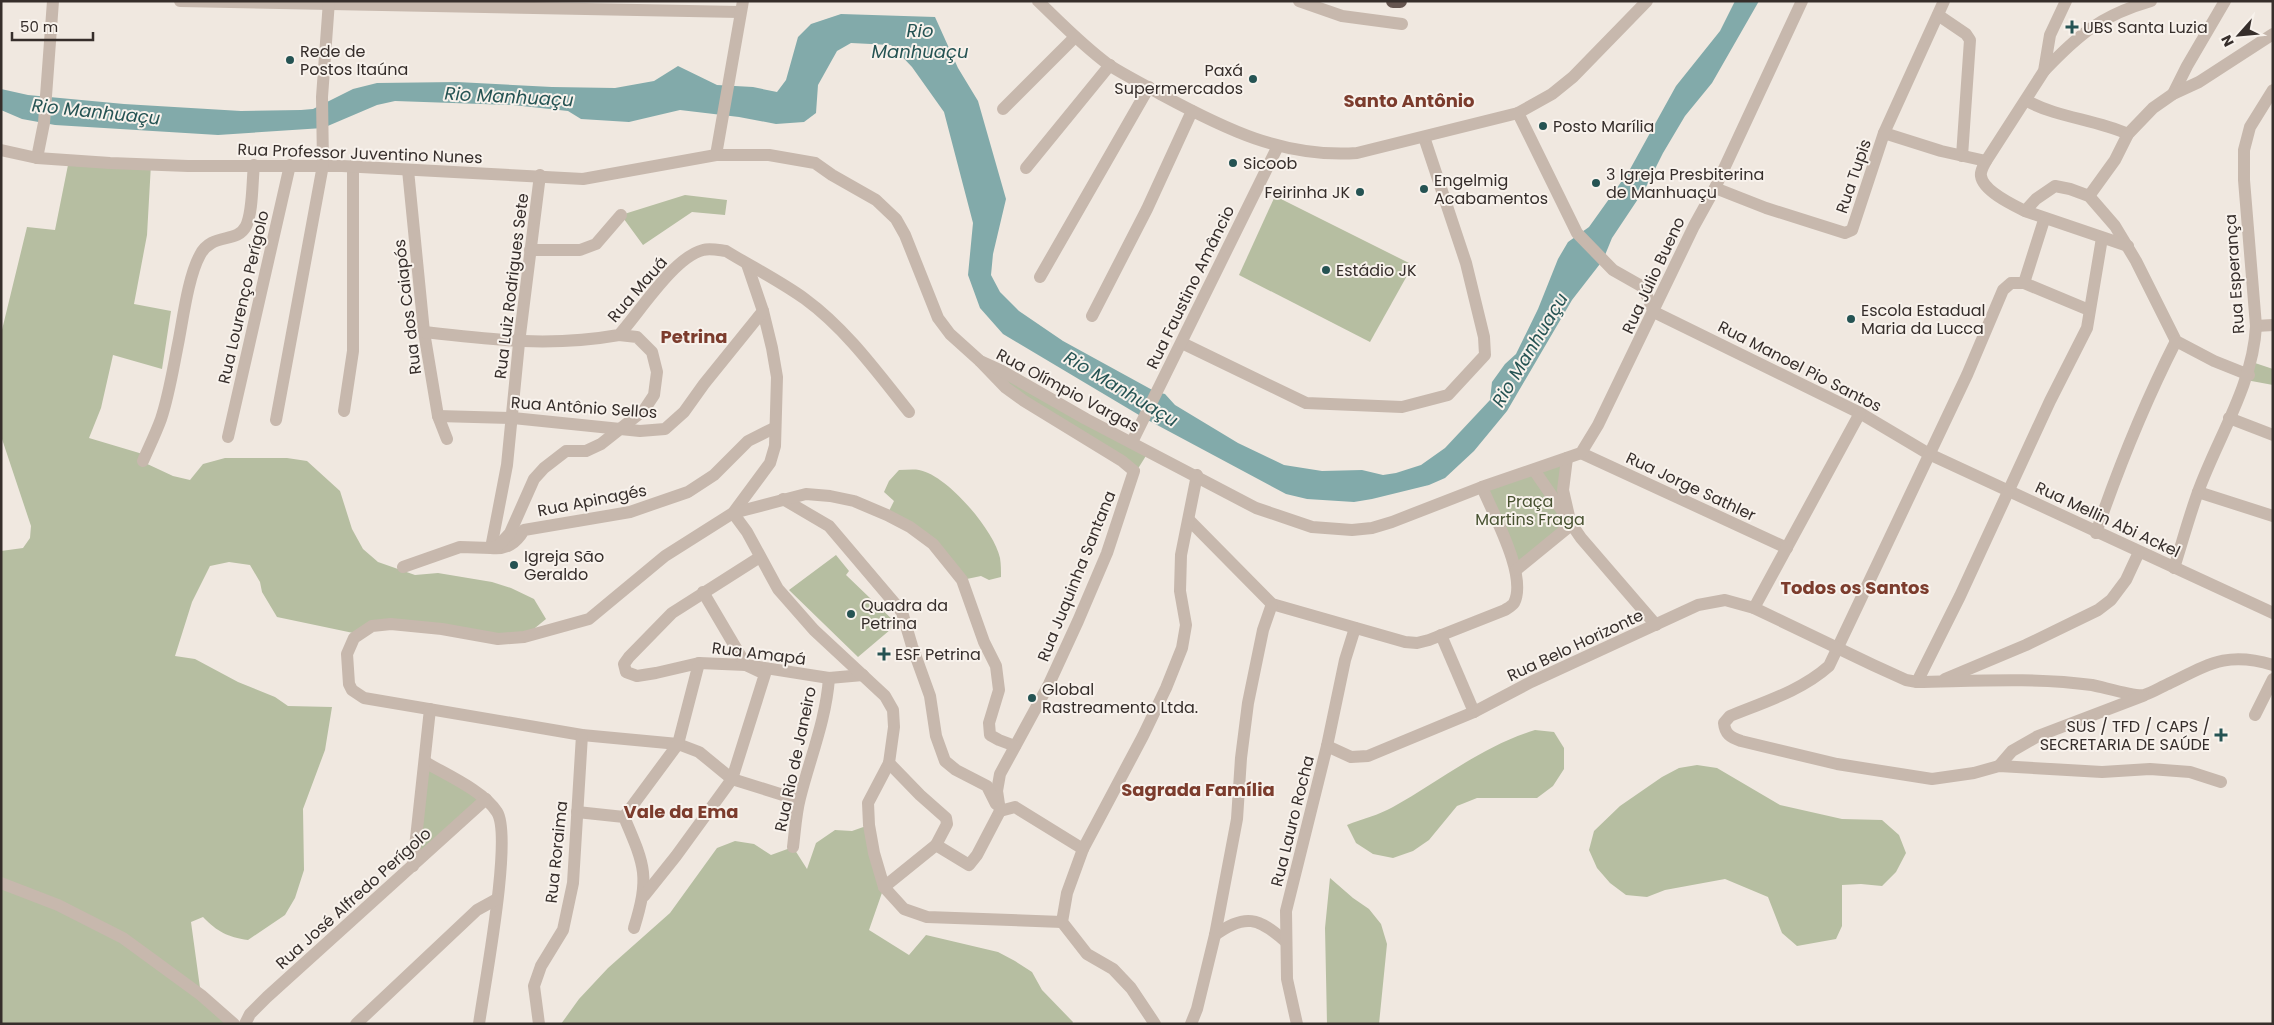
<svg xmlns="http://www.w3.org/2000/svg" width="2274" height="1025" viewBox="0 0 2274 1025" font-family="Poppins,sans-serif">
  <rect width="100%" height="100%" fill="#f0e8e0"/>
  <g fill="#b6bea1">
    <path d="M 69,160 L 151,164 L 147,235 L 134,304 L 171,311 L 162,369 L 113,355 L 101,408 L 89,438 L 146,455 L 143,462 L 173,476 L 190,480 L 203,464 L 225,458 L 287,458 L 307,461 L 340,491 L 352,529 L 363,549 L 378,562 L 415,575 L 438,573 L 492,582 L 511,588 L 534,599 L 546,619 L 524,637 L 391,624 L 358,634 L 277,617 L 262,592 L 260,582 L 250,565 L 229,562 L 210,566 L 192,602 L 175,656 L 195,659 L 238,682 L 275,697 L 288,706 L 332,707 L 325,750 L 303,809 L 304,870 L 295,898 L 285,915 L 248,940 C 227,937 218,932 203,917 L 191,922 L 201,995 L 234,1024 L 1,1024 L 1,551 L 23,548 L 30,538 L 31,526 L 1,436 L 1,334 L 27,227 L 55,230 Z"/>
    <path d="M 685,195 L 727,200 L 725,215 L 692,212 L 643,245 L 621,215 Z"/>
    <path d="M 1275,196 L 1413,265 L 1370,342 L 1239,275 Z"/>
    <path d="M 2252,362 L 2273,369 L 2273,385 L 2246,380 Z"/>
    <path d="M 1002,371 L 1149,451 L 1134,475 L 1006,388 Z"/>
    <path d="M 1567,458 L 1571,525 L 1516,570 L 1482,487 Z"/>
    <path d="M 899,470 C 906,470 913,469 919,470 C 947,475 994,530 1000,558 C 1001,564 1001,571 1001,577 L 989,580 L 981,576 L 962,580 L 933,544 L 887,515 L 894,501 L 884,492 L 889,481 Z"/>
    <path d="M 836,555 L 849,571 L 846,575 L 897,624 L 858,657 L 789,590 Z"/>
    <path d="M 1535,730 L 1554,732 L 1564,748 L 1564,769 L 1553,786 L 1537,798 L 1477,798 L 1457,806 L 1429,840 L 1413,851 L 1393,858 L 1373,854 L 1356,843 L 1347,825 C 1362,819 1379,815 1393,807 C 1440,781 1482,746 1535,730 Z"/>
    <path d="M 425,762 L 486,799 L 413,866 Z"/>
    <path d="M 1697,765 L 1717,768 L 1780,805 L 1842,819 L 1882,820 L 1899,835 L 1906,853 L 1896,872 L 1882,886 L 1861,884 L 1842,885 L 1842,926 L 1836,939 L 1797,946 L 1782,933 L 1768,897 L 1725,879 L 1665,890 L 1647,897 L 1626,895 L 1610,883 L 1597,868 L 1589,850 L 1594,831 L 1620,806 L 1662,777 L 1679,768 Z"/>
    <path d="M 869,825 L 884,887 L 869,930 L 909,955 L 926,935 L 998,952 L 1015,961 L 1032,972 L 1042,990 L 1073,1022 L 1072,1024 L 561,1024 L 579,999 L 608,968 L 670,913 L 717,848 L 735,841 L 754,844 L 771,855 L 793,847 L 807,869 L 816,843 L 835,830 L 852,831 Z"/>
    <path d="M 1330,878 L 1353,898 L 1369,909 L 1381,924 L 1387,944 L 1379,1024 L 1327,1024 L 1325,928 Z"/>
  </g>
  <path fill="#82aaaa" d="M 1735,1 L 1759,1 L 1712,83 L 1685,116 L 1663,153 L 1646,187 L 1612,238 L 1603,260 L 1572,300 L 1507,411 L 1474,451 L 1445,478 L 1429,485 L 1372,499 L 1354,502 L 1307,499 L 1286,494 L 1144,418 L 1003,334 L 980,308 L 968,275 L 973,223 L 944,112 L 912,67 L 891,45 L 851,43 L 837,51 L 818,85 L 816,113 L 804,122 L 776,124 L 739,117 L 680,110 L 629,122 L 581,119 L 568,111 L 513,105 L 395,101 L 377,105 L 323,128 L 218,135 L 55,125 L 22,119 L 1,110 L 1,89 L 28,95 L 124,104 L 241,111 L 301,110 L 313,109 L 353,89 L 377,83 L 457,82 L 552,87 L 615,88 L 654,81 L 678,66 L 717,85 L 753,87 L 777,92 L 786,80 L 798,37 L 811,24 L 841,14 L 935,17 L 958,68 L 978,101 L 1006,199 L 993,254 L 991,275 L 1000,292 L 1019,311 L 1063,341 L 1156,392 L 1165,394 L 1175,405 L 1238,443 L 1284,465 L 1322,471 L 1362,470 L 1383,475 L 1396,473 L 1421,465 L 1445,448 L 1490,400 L 1492,382 L 1505,364 L 1516,354 L 1538,309 L 1558,259 L 1568,242 L 1589,227 L 1629,171 L 1676,86 L 1720,31 Z"/>
  <g fill="none" stroke-linecap="round" stroke-linejoin="round">
    <g stroke="#c7b8ad" stroke-width="12">
      <path d="M 180,1 L 740,12"/>
      <path d="M 1299,1 L 1342,16 L 1402,24"/>
      <path d="M 2066,1 L 2050,35 L 2044,71 L 1986,161 C 1984,165 1980,171 1981,176 C 1983,191 2013,205 2025,211 L 2036,199 L 2055,186 L 2070,189 L 2089,196 L 2115,226 L 2136,261 L 2176,341 L 2214,361 L 2249,375"/>
      <path d="M 1938,15 L 1966,34 L 1970,40 L 1962,156"/>
      <path d="M 2044,71 C 2079,34 2102,15 2151,1"/>
      <path d="M 2173,94 L 2187,66 L 2225,1"/>
      <path d="M 2027,101 C 2059,118 2094,119 2128,134"/>
      <path d="M 1003,109 L 1075,37"/>
      <path d="M 1518,113 L 1577,233 L 1613,270 L 1643,287 L 1654,312 L 1860,413 L 1929,454 L 2273,613"/>
      <path d="M 1884,133 L 1941,151 L 1986,161"/>
      <path d="M 716,155 L 743,1"/>
      <path d="M 37,158 L 44,123 L 53,1"/>
      <path d="M 1026,168 L 1110,65"/>
      <path d="M 408,170 L 424,332 L 438,416 L 447,439"/>
      <path d="M 540,175 L 519,343 L 507,465 L 491,548 C 507,550 516,543 524,530 L 630,512 L 688,492 L 714,475 L 748,441 L 774,428"/>
      <path d="M 1715,188 L 1766,208 L 1845,233 L 1852,230 L 1884,133 L 1944,1"/>
      <path d="M 2089,196 L 2115,160 L 2128,134 L 2153,108 L 2173,94 L 2199,82 L 2273,34"/>
      <path d="M 2025,211 L 2128,246"/>
      <path d="M 530,250 L 580,250 L 596,244 L 621,215"/>
      <path d="M 747,264 L 763,311 L 772,348 L 777,377 L 775,446 L 770,463 L 733,513 L 665,556 L 589,619 L 524,637 L 498,639 L 442,629 L 391,624 L 372,626 L 354,638 L 347,654 L 349,684 L 352,690 L 364,698 L 582,735 L 678,744 L 699,752 L 732,779 L 799,800"/>
      <path d="M 1040,277 L 1149,87"/>
      <path d="M 2024,283 L 2044,220"/>
      <path d="M 2089,310 L 2024,283 L 2011,283 L 2003,290 L 1967,375 L 1829,666 C 1801,691 1764,702 1730,716 L 1724,723 C 1725,734 1730,737 1741,741 L 1837,764 L 1932,779 L 1974,773 L 1999,766 L 2102,772 L 2150,769 L 2190,772 L 2221,782"/>
      <path d="M 1092,316 L 1147,209 L 1192,111"/>
      <path d="M 2256,326 L 2273,325"/>
      <path d="M 424,332 C 493,340 551,347 619,335 C 639,313 674,257 703,250 C 710,248 718,250 726,251 C 752,267 780,281 805,299 C 846,329 877,372 909,412"/>
      <path d="M 1182,343 L 1306,403 L 1402,407 L 1448,395 L 1485,355 L 1484,337 L 1466,263 L 1424,137"/>
      <path d="M 980,361 L 1006,388 L 1024,401 L 1122,461 L 1134,471 L 1107,553 L 1078,621 L 1049,684 L 1000,774 L 997,791 L 1000,811"/>
      <path d="M 344,411 L 353,351 L 353,166"/>
      <path d="M 438,416 L 513,418 L 640,431 L 665,429 L 684,412 L 704,384 L 763,311"/>
      <path d="M 2229,418 L 2273,435"/>
      <path d="M 276,420 L 323,165"/>
      <path d="M 228,437 L 290,165"/>
      <path d="M 1132,442 L 1278,146"/>
      <path d="M 1581,453 L 1787,548"/>
      <path d="M 143,461 C 149,447 156,433 161,419 C 169,395 173,369 178,344 C 183,319 188,277 200,255 C 212,232 237,244 246,226 C 253,212 252,182 254,165"/>
      <path d="M 1534,470 L 1581,538 L 1656,625"/>
      <path d="M 2198,492 L 2273,516"/>
      <path d="M 783,499 L 829,526 L 902,612 L 912,646 L 930,696 L 936,736 L 945,761 L 956,770 L 987,786 L 996,804"/>
      <path d="M 1189,520 L 1272,604 L 1405,642 L 1417,643 L 1429,640 L 1505,610 C 1508,608 1512,606 1514,603 C 1528,576 1493,514 1482,487"/>
      <path d="M 2096,533 C 2119,466 2144,404 2176,341"/>
      <path d="M 760,557 L 672,613 L 629,657 L 624,664 L 626,672 L 637,676 L 656,673 L 699,663 L 746,665 L 829,678 L 863,675"/>
      <path d="M 403,567 L 460,547 L 491,548 L 499,545 L 510,533 L 534,479 L 544,468 L 566,451 L 586,451 L 601,444 L 644,410 L 654,395 L 657,372 L 652,352 L 637,337 L 619,335"/>
      <path d="M 2174,568 C 2182,543 2189,517 2198,492 C 2218,437 2253,385 2256,326 L 2244,180 L 2244,150 L 2250,127 L 2273,90"/>
      <path d="M 1516,570 L 1571,525 L 1563,490 L 1567,458"/>
      <path d="M 1754,608 L 1860,413"/>
      <path d="M 1441,635 L 1474,712"/>
      <path d="M 1945,679 L 2026,645 L 2098,610 L 2111,600 L 2126,580 L 2139,552"/>
      <path d="M 1917,682 L 1960,596 L 2050,401 L 2087,328 L 2102,238"/>
      <path d="M 2255,715 L 2273,679"/>
      <path d="M 1327,746 L 1351,757 L 1368,756 L 1474,712 L 1531,682 L 1698,605 L 1725,600 L 1754,608 L 1873,665 L 1906,680 L 1917,682 C 1975,681 2034,677 2092,685 C 2103,687 2136,697 2144,695 C 2152,693 2161,687 2168,684 C 2209,664 2227,651 2273,665"/>
      <path d="M 425,762 C 445,774 484,791 497,812 C 513,837 484,987 479,1024"/>
      <path d="M 889,763 L 868,803 L 869,825 L 874,853 L 884,887 L 904,909 L 927,917 L 1062,922"/>
      <path d="M 1999,766 L 2012,751 L 2038,736 L 2143,696"/>
      <path d="M 1000,811 L 977,855 L 969,865 L 936,845 L 947,824 L 946,818 L 920,795 L 889,763 L 894,727 L 893,710 L 885,696 L 814,630 L 778,589 L 747,532 L 733,513 L 806,494 L 830,496 L 854,501 L 887,515 L 910,527 L 933,544 L 962,580 L 984,642 L 996,666 L 999,690 L 989,723 L 990,735 L 999,740 L 1015,746"/>
      <path d="M 1000,811 L 1015,807 L 1083,849"/>
      <path d="M 577,812 L 624,817 C 645,866 650,876 634,928"/>
      <path d="M 624,817 L 678,744 L 699,663"/>
      <path d="M 793,847 C 795,831 796,813 800,798 C 810,758 826,720 829,678"/>
      <path d="M 413,866 L 430,709"/>
      <path d="M 1,883 L 58,905 L 123,938 L 201,995 L 234,1024"/>
      <path d="M 884,887 L 936,845"/>
      <path d="M 644,896 L 676,856 L 732,779 L 765,674 L 746,665 L 703,592"/>
      <path d="M 1215,935 C 1245,913 1259,918 1285,941"/>
      <path d="M 245,1024 L 250,1014 L 267,997 L 486,799"/>
      <path d="M 356,1024 L 477,910 L 497,899"/>
      <path d="M 539,1024 L 534,986 L 541,966 L 563,930 L 573,883 L 582,735"/>
      <path d="M 1155,1024 L 1131,988 L 1113,969 L 1087,954 L 1062,922 L 1067,893 L 1083,849 L 1143,736 L 1166,688 L 1182,648 L 1186,625 L 1180,591 L 1181,555 L 1197,475"/>
      <path d="M 1191,1024 L 1197,1009 L 1215,935 L 1237,819 L 1241,758 L 1248,703 L 1263,630 L 1272,604"/>
      <path d="M 1297,1024 L 1287,979 L 1286,911 L 1327,746 L 1345,660 L 1355,628"/>
    </g>
    <g stroke="#c7b8ad" stroke-width="12">
      <path d="M 1038,1 C 1061,23 1083,46 1109,65 C 1126,76 1145,85 1162,95 C 1225,129 1283,158 1357,153 L 1518,113 L 1552,94 L 1573,77 L 1647,1"/>
      <path d="M 1,150 L 37,158 L 110,163 L 188,166 L 342,166 L 583,179 L 716,155 L 769,155 L 815,163 L 832,175 L 876,200 L 896,219 L 905,235 L 938,318 L 950,334 L 980,361 L 1002,371 L 1086,419 L 1256,508 L 1312,527 L 1352,530 L 1372,528 L 1392,522 L 1482,487 L 1581,453 L 1598,425 L 1694,226 L 1715,188 L 1802,1"/>
      <path d="M 323,165 L 322,97 L 329,1"/>
    </g>
    <path stroke="#665650" stroke-width="14" d="M 1393,1 L 1400,1"/>
  </g>
  <g fill="#255353" stroke="#f8f2ec" stroke-width="2">
    <path d="M2069.5 19.5h5v5h5v5h-5v5h-5v-5h-5v-5h5z"/>
    <circle cx="290" cy="60" r="5"/>
    <circle cx="1253" cy="79" r="5"/>
    <circle cx="1543" cy="126" r="5"/>
    <circle cx="1233" cy="163" r="5"/>
    <circle cx="1596" cy="183" r="5"/>
    <circle cx="1424" cy="189" r="5"/>
    <circle cx="1360" cy="192" r="5"/>
    <circle cx="1326" cy="270" r="5"/>
    <circle cx="1851" cy="319" r="5"/>
    <circle cx="514" cy="565" r="5"/>
    <circle cx="851" cy="614" r="5"/>
    <path d="M881.5 646.5h5v5h5v5h-5v5h-5v-5h-5v-5h5z"/>
    <circle cx="1032" cy="698" r="5"/>
    <path d="M2218.5 727.5h5v5h5v5h-5v5h-5v-5h-5v-5h5z"/>
  </g>
  <g text-anchor="middle" stroke-width="4" stroke-linejoin="round" paint-order="stroke">
    <g font-size="16" fill="#362e2b" stroke="#f8f2ec" text-anchor="start">
      <text x="2083" y="33">UBS Santa Luzia</text>
      <text x="300" y="57">Rede de<tspan x="300" dy="18">Postos Itaúna</tspan></text>
      <text x="1243" y="76" text-anchor="end">Paxá<tspan x="1243" dy="18">Supermercados</tspan></text>
      <text x="1553" y="132">Posto Marília</text>
      <text x="1243" y="169">Sicoob</text>
      <text x="1606" y="180">3 Igreja Presbiterina<tspan x="1606" dy="18">de Manhuaçu</tspan></text>
      <text x="1434" y="186">Engelmig<tspan x="1434" dy="18">Acabamentos</tspan></text>
      <text x="1350" y="198" text-anchor="end">Feirinha JK</text>
      <text x="1336" y="276">Estádio JK</text>
      <text x="1861" y="316">Escola Estadual<tspan x="1861" dy="18">Maria da Lucca</tspan></text>
      <text x="524" y="562">Igreja São<tspan x="524" dy="18">Geraldo</tspan></text>
      <text x="861" y="611">Quadra da<tspan x="861" dy="18">Petrina</tspan></text>
      <text x="895" y="660">ESF Petrina</text>
      <text x="1042" y="695">Global<tspan x="1042" dy="18">Rastreamento Ltda.</tspan></text>
      <text x="2210" y="732" text-anchor="end">SUS / TFD / CAPS /<tspan x="2210" dy="18">SECRETARIA DE SAÚDE</tspan></text>
    </g>
    <g font-size="16" fill="#362e2b" stroke="#f8f2ec">
      <text transform="translate(360 153) rotate(2)" y="6">Rua Professor Juventino Nunes</text>
      <text transform="translate(1853 176) rotate(-71)" y="6">Rua Tupis</text>
      <text transform="translate(2234 274) rotate(-94)" y="6">Rua Esperança</text>
      <text transform="translate(1653 275) rotate(-65)" y="6">Rua Júlio Bueno</text>
      <text transform="translate(511 286) rotate(-83)" y="6">Rua Luiz Rodrigues Sete</text>
      <text transform="translate(1190 287) rotate(-64)" y="6">Rua Faustino Amâncio</text>
      <text transform="translate(637 289) rotate(-49)" y="6">Rua Mauá</text>
      <text transform="translate(243 297) rotate(-77)" y="6">Rua Lourenço Perígolo</text>
      <text transform="translate(407 307) rotate(-97)" y="6">Rua dos Caiapós</text>
      <text transform="translate(1800 366) rotate(27)" y="6">Rua Manoel Pio Santos</text>
      <text transform="translate(1068 390) rotate(28)" y="6">Rua Olímpio Vargas</text>
      <text transform="translate(584 407) rotate(4)" y="6">Rua Antônio Sellos</text>
      <text transform="translate(1691 486) rotate(25)" y="6">Rua Jorge Sathler</text>
      <text transform="translate(592 500) rotate(-11)" y="6">Rua Apinagés</text>
      <text transform="translate(2108 519) rotate(25)" y="6">Rua Mellin Abi Ackel</text>
      <text transform="translate(1076 576) rotate(-68)" y="6">Rua Juquinha Santana</text>
      <text transform="translate(1575 645) rotate(-25)" y="6">Rua Belo Horizonte</text>
      <text transform="translate(759 653) rotate(7)" y="6">Rua Amapá</text>
      <text transform="translate(795 759) rotate(-78)" y="6">Rua Rio de Janeiro</text>
      <text transform="translate(1292 821) rotate(-76)" y="6">Rua Lauro Rocha</text>
      <text transform="translate(556 852) rotate(-84)" y="6">Rua Roraima</text>
      <text transform="translate(353 898) rotate(-42)" y="6">Rua José Alfredo Perígolo</text>
    </g>
    <g font-size="16" fill="#485231" stroke="#f8f2ec">
      <text x="1530" y="507">Praça<tspan x="1530" dy="18">Martins Fraga</tspan></text>
    </g>
    <g font-size="18" font-style="italic" fill="#255353" stroke="#f8f2ec">
      <text x="920" y="37">Rio<tspan x="920" dy="21">Manhuaçu</tspan></text>
      <text transform="translate(509 97) rotate(3)" y="6">Rio Manhuaçu</text>
      <text transform="translate(96 112) rotate(6)" y="6">Rio Manhuaçu</text>
      <text transform="translate(1530 350) rotate(-59)" y="6">Rio Manhuaçu</text>
      <text transform="translate(1121 389) rotate(31)" y="6">Rio Manhuaçu</text>
    </g>
    <g font-size="18" font-weight="bold" fill="#7c3c2d" stroke="#f8f2ec">
      <text x="1409" y="107">Santo Antônio</text>
      <text x="694" y="343">Petrina</text>
      <text x="1855" y="594">Todos os Santos</text>
      <text x="1198" y="796">Sagrada Família</text>
      <text x="681" y="818">Vale da Ema</text>
    </g>
  </g>
  <rect width="2274" height="1025" fill="none" stroke="#362e2b" stroke-width="5"/>
  <g transform="translate(2239 35) rotate(243)" stroke="#f8f2ec" stroke-width="4" paint-order="stroke">
  <path d="M0-4L9 19L0 12L-9 19Z" fill="#362e2b"/>
  <text y="-8" font-size="14" font-weight="bold" text-anchor="middle" fill="#362e2b">N</text>
  </g>
  <path d="M12 32v8h81v-8" fill="none" stroke="#362e2b" stroke-width="2.5"/>
  <text x="20" y="32" font-size="15" fill="#362e2b" stroke="#f8f2ec" stroke-width="4" paint-order="stroke">50 m</text>
</svg>
